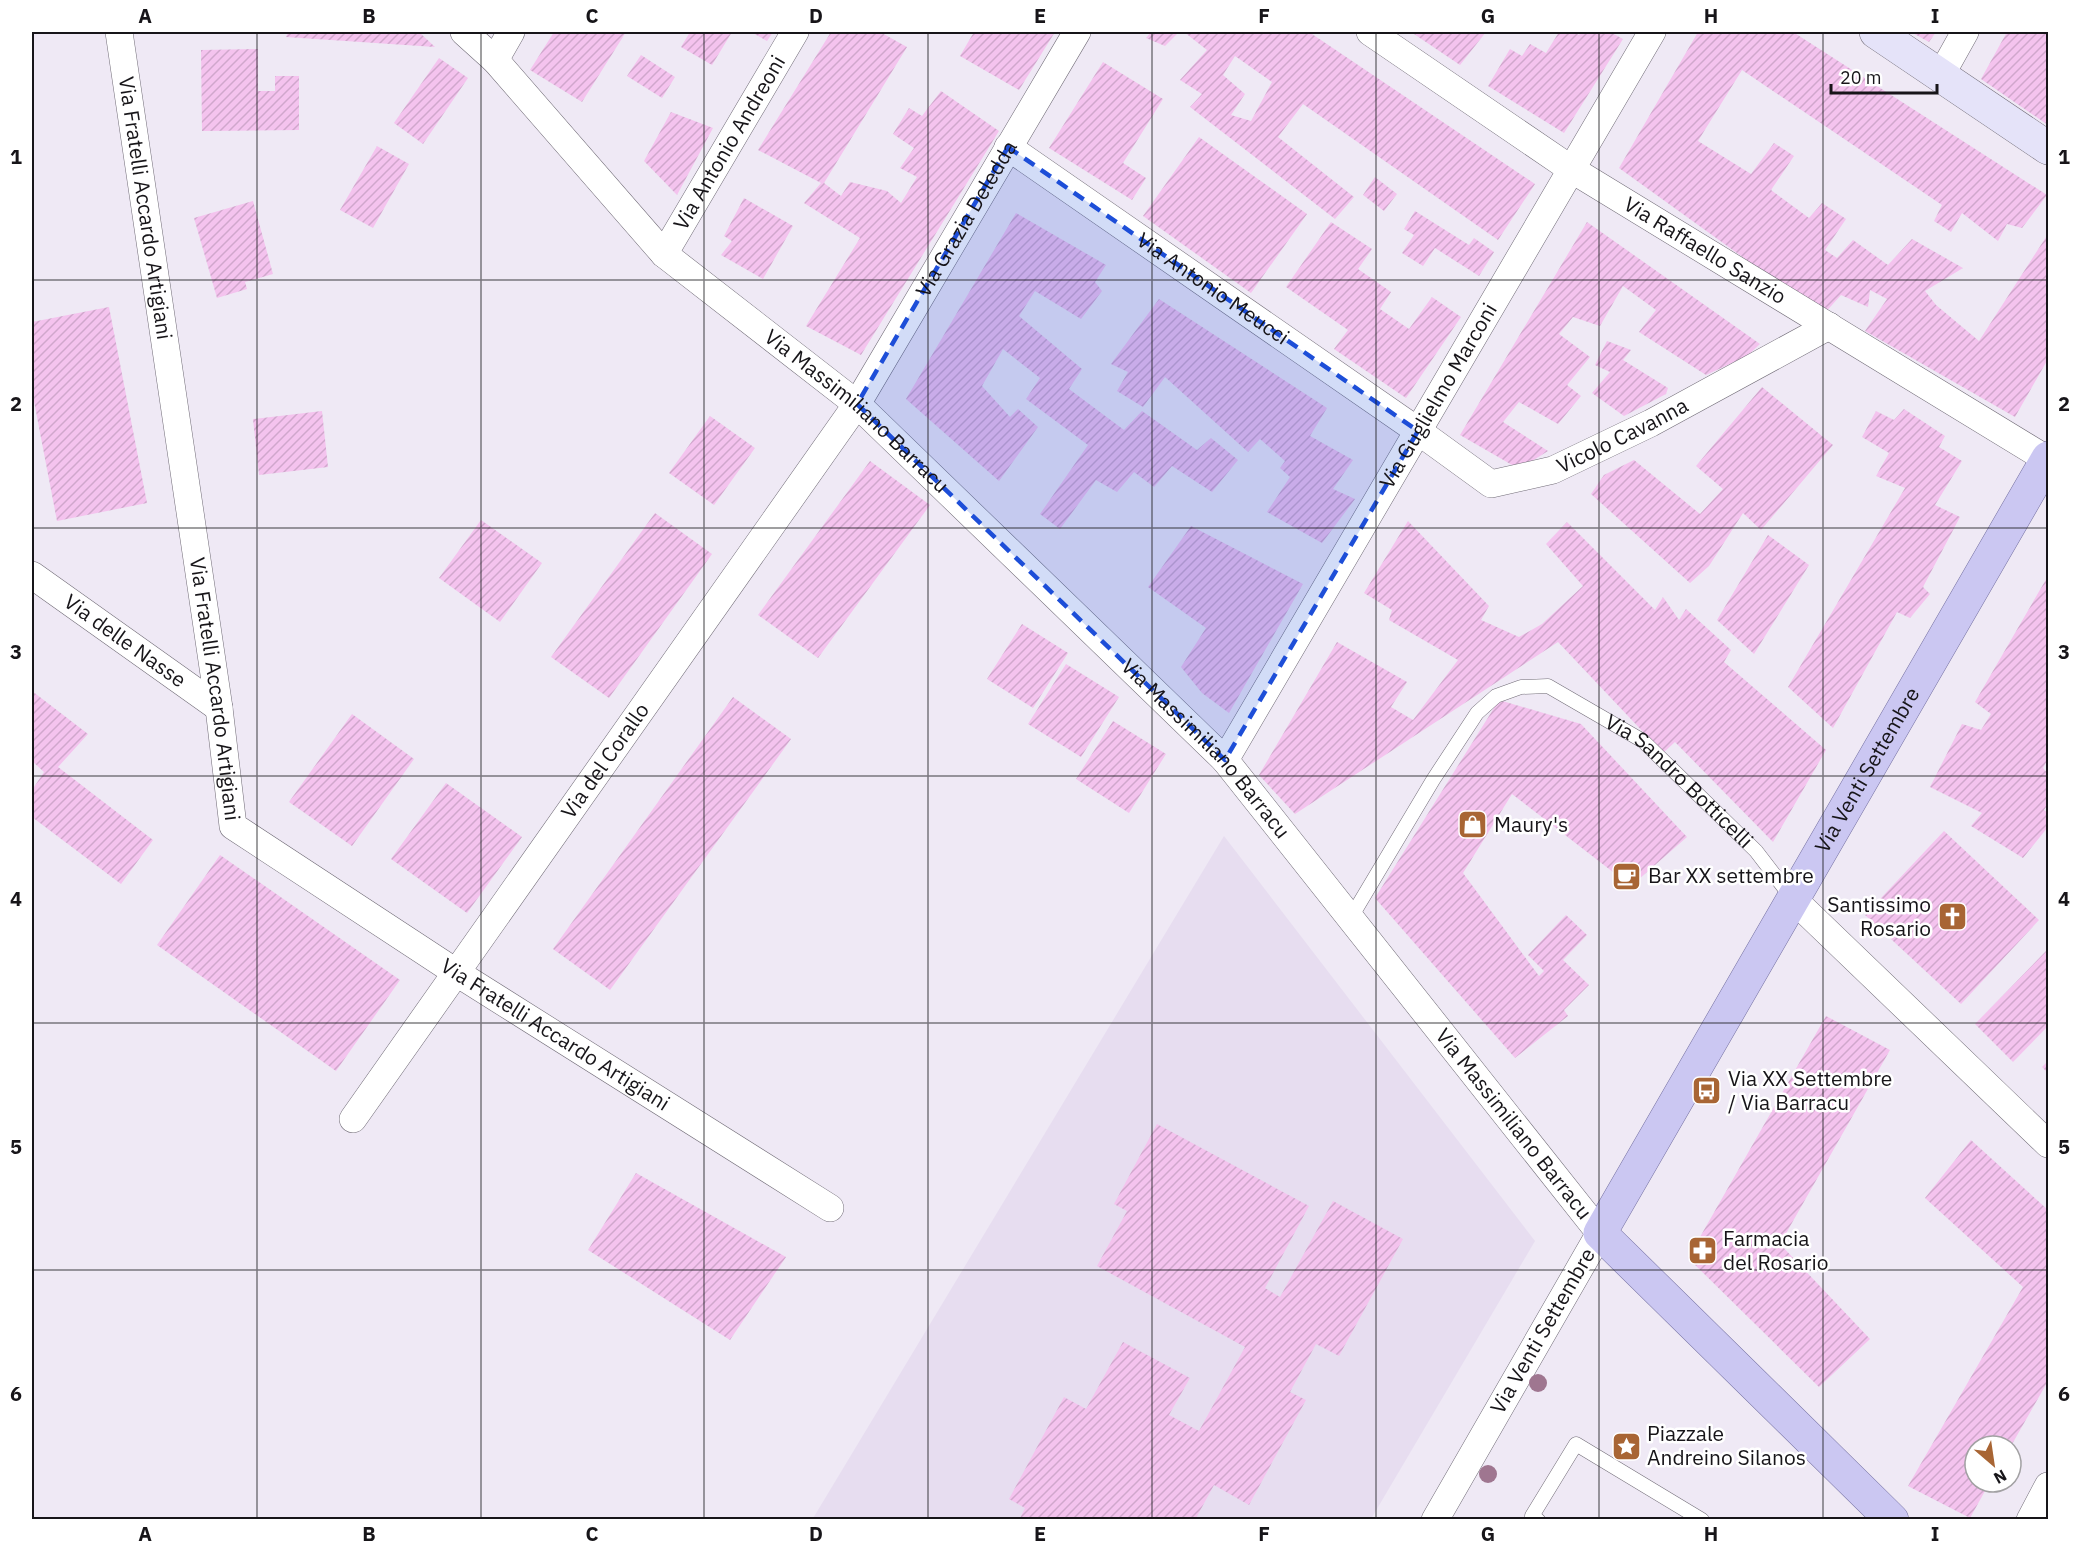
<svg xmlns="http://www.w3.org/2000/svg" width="2080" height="1551" viewBox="0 0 2080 1551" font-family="'IBM Plex Sans',sans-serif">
  <defs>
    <pattern id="building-hatch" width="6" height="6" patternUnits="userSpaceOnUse" patternTransform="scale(1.5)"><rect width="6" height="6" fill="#f4c3ee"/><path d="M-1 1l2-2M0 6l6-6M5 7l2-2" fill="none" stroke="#d0a7cc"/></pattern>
  </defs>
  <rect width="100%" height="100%" fill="#efe9f5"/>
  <path fill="#e7ddf0" d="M 1224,836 L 1535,1241 L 1371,1519 L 812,1520 Z"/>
  <g fill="url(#building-hatch)" fill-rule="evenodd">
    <path d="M 288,32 L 419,32 L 435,47 L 286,37 Z"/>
    <path d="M 554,32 L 626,32 L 582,102 L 530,70 Z"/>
    <path d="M 690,32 L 732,32 L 712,65 L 681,47 Z"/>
    <path d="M 751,32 L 773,32 L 767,41 Z"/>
    <path d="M 831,32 L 880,32 L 907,47 L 824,183 L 841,196 L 850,182 L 887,191 L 901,203 L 917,177 L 900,168 L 914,148 L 893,134 L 909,108 L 922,116 L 941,91 L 999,131 L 861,355 L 806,326 L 860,238 L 804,203 L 821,183 L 758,150 Z"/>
    <path d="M 974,32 L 1055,32 L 1019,90 L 960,56 Z"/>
    <path d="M 1151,32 L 1179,32 L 1165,46 L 1146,38 Z"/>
    <path d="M 1184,32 L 1309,32 L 1535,184 L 1498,240 L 1303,104 L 1278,137 L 1354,197 L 1335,219 L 1190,107 L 1202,94 L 1180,80 L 1207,50 ZM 1235,56 L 1272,82 L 1251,121 L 1231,115 L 1245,94 L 1223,75 Z"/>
    <path d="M 1411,32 L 1486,32 L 1460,65 Z"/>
    <path d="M 1559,32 L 1574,32 L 1579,35 L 1581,32 L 1610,32 L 1623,39 L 1564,133 L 1488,86 L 1510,49 L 1522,56 L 1530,44 L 1546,53 Z"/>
    <path d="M 1698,32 L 1793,32 L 2047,195 L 2022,228 L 2007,224 L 1998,241 L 1962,213 L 1951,232 L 1934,221 L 1942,205 L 1742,70 L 1698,141 L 1751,174 L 1774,143 L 1794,156 L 1771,190 L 1809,218 L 1822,203 L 1846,219 L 1825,250 L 1837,258 L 1853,240 L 1888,265 L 1912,239 L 1963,268 L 1925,291 L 1936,305 L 1979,341 L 2048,234 L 2048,359 L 2015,417 L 1865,331 L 1887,299 L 1870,290 L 1868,307 L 1841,295 L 1823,315 L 1619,168 Z"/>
    <path d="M 1911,32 L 1936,32 L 1929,42 Z"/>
    <path d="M 2007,32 L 2048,32 L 2048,125 L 1981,79 Z"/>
    <path d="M 258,49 L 258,91 L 275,91 L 275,76 L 299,76 L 299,130 L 202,131 L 201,50 Z"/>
    <path d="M 641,55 L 675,77 L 662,98 L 627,76 Z"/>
    <path d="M 439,58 L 468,78 L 423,144 L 394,123 Z"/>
    <path d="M 1103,62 L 1163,99 L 1123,163 L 1146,178 L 1132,200 L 1049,148 Z"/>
    <path d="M 671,112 L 713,128 L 677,195 L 644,161 Z"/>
    <path d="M 1199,137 L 1307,214 L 1251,293 L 1143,216 Z"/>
    <path d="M 377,146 L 409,164 L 373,228 L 340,210 Z"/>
    <path d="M 1375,177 L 1397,194 L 1384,211 L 1363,195 Z"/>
    <path d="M 744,198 L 793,226 L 763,279 L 721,255 L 732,241 L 724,236 Z"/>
    <path d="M 253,201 L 273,274 L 245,282 L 247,289 L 217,298 L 194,218 Z"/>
    <path d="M 1415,211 L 1469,245 L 1474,238 L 1494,252 L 1479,276 L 1435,248 L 1423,266 L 1402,253 L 1414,235 L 1404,229 Z"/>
    <path d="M 1016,213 L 1106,265 L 1095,282 L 1102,291 L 1081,319 L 1035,291 L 1019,316 L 1082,369 L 1069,389 L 1124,430 L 1142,411 L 1197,450 L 1211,438 L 1238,460 L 1212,492 L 1172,466 L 1154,487 L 1134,472 L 1117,492 L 1096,480 L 1060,529 L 1040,514 L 1088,445 L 1026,399 L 1040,378 L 1003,349 L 982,386 L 1010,417 L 1018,409 L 1038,427 L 999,481 L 906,399 Z"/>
    <path d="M 1331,222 L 1372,249 L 1358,269 L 1391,292 L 1380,309 L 1409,329 L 1432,297 L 1461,317 L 1406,398 L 1334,349 L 1348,330 L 1286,287 Z"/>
    <path d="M 1587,222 L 1760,344 L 1747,356 L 1706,375 L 1639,332 L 1656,310 L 1623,286 L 1600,326 L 1573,317 L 1559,334 L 1590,357 L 1567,385 L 1581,396 L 1558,424 L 1519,402 L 1503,422 L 1548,451 L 1519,469 L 1460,435 Z"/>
    <path d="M 1159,299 L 1327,408 L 1310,436 L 1353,460 L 1333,489 L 1355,499 L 1322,543 L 1267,512 L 1290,477 L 1280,468 L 1285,461 L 1260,439 L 1248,452 L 1165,377 L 1143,407 L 1117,391 L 1128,372 L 1111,364 Z"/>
    <path d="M 109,307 L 147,503 L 57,521 L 32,391 L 32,322 Z"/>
    <path d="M 1607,341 L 1631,350 L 1623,360 L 1668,388 L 1666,394 L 1624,416 L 1592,393 L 1610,372 L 1595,365 Z"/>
    <path d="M 1762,387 L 1833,445 L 1761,530 L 1743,513 L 1709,566 L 1690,583 L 1591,494 L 1604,475 L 1634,460 L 1700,514 L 1723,489 L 1696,466 Z"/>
    <path d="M 1904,409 L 1945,436 L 1939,447 L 1962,461 L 1935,505 L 1960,517 L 1923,587 L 1930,594 L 1910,618 L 1897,612 L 1833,728 L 1788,687 L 1905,488 L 1876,476 L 1889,453 L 1862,437 L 1876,411 L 1894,420 Z"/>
    <path d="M 322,411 L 328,467 L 259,475 L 253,419 Z"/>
    <path d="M 710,416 L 755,448 L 714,505 L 669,473 Z"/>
    <path d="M 870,461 L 930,505 L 818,658 L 758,615 Z"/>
    <path d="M 655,513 L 712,554 L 609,698 L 551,657 Z"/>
    <path d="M 481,520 L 542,563 L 500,622 L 439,578 Z"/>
    <path d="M 1408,521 L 1489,606 L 1481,620 L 1519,637 L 1542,624 L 1583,586 L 1546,544 L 1567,522 L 1655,610 L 1663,597 L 1679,620 L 1686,609 L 1731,650 L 1724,662 L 1826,750 L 1773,842 L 1675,742 L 1663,753 L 1558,642 L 1295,814 L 1259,775 L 1337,642 L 1407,682 L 1391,707 L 1413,720 L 1458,660 L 1389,620 L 1392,610 L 1364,593 Z"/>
    <path d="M 1191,526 L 1303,584 L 1229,713 L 1202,693 L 1181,667 L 1206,628 L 1148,587 Z"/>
    <path d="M 1768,535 L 1809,565 L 1754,654 L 1717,620 Z"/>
    <path d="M 2048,576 L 2048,759 L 2043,768 L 2048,774 L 2048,804 L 2044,810 L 2048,813 L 2048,827 L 2023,858 L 1971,826 L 1982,813 L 1930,787 L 1962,724 L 1981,730 L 1991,714 L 1975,702 Z"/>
    <path d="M 1022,624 L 1068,653 L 1033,708 L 987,679 Z"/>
    <path d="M 1066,664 L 1119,697 L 1081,757 L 1028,724 Z"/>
    <path d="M 32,691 L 88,734 L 58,767 L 153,840 L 121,884 L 32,817 L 32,790 L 44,772 L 32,761 Z"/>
    <path d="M 733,697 L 791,739 L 610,990 L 553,949 Z"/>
    <path d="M 1499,700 L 1581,724 L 1687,837 L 1631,886 L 1512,794 L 1463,873 L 1539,976 L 1544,971 L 1528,955 L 1566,915 L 1587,935 L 1563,960 L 1589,985 L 1564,1010 L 1568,1016 L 1515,1058 L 1375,898 Z"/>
    <path d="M 352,714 L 414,759 L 352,846 L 289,802 Z"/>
    <path d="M 1113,721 L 1166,754 L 1129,813 L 1076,779 Z"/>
    <path d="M 446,783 L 522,837 L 467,913 L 391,859 Z"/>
    <path d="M 1944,831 L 2039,920 L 1961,1004 L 1865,915 Z"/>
    <path d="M 220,855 L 400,980 L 336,1071 L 157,945 Z"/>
    <path d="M 2048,949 L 2048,1026 L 2013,1062 L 1975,1024 Z"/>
    <path d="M 1826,1016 L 1890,1050 L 1780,1244 L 1870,1339 L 1819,1387 L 1688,1258 Z"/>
    <path d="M 2048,1061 L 2048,1073 L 2042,1067 Z"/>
    <path d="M 1157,1124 L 1309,1206 L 1265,1288 L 1280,1297 L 1333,1201 L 1403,1239 L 1339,1356 L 1316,1344 L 1290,1392 L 1306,1400 L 1249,1505 L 1214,1485 L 1195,1520 L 1019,1520 L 1025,1508 L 1009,1499 L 1064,1397 L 1086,1409 L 1123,1342 L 1190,1378 L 1169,1415 L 1199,1431 L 1245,1347 L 1097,1266 L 1127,1211 L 1114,1204 Z"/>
    <path d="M 1971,1140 L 2048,1210 L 2048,1381 L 2011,1446 L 1975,1446 L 1975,1482 L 1990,1482 L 1970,1518 L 1908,1486 L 2023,1287 L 1925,1198 Z"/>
    <path d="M 636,1173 L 786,1257 L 730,1340 L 588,1250 Z"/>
  </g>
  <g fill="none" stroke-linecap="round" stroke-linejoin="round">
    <defs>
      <g id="lane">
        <path id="s1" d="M 1350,919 L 1433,780 L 1477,713 L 1496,696 L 1521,687 L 1548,686 L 1643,741 L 1756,851 L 1792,898"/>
        <path d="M 1538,1520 L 1532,1516 L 1576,1444 L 1702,1520"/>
      </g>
      <g id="street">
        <path id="s2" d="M 119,32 L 219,708 L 233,826 L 457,973 L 830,1208"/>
        <path id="s3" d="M 464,32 L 495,60 L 664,254 L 857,404 L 1225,760 L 1600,1233 L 1435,1520"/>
        <path id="s4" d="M 1370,32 L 1571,169 L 2048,460"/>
        <path d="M 495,60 L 511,32"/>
        <path d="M 1941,75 L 1965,32"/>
        <path id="s5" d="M 1008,147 L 1418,431 L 1491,484 L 1553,470 L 1651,423 L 1829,326"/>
        <path id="s6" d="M 664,254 L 795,32"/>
        <path id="s7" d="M 32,575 L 219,708"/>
        <path id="s8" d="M 1225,760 L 1652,32"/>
        <path d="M 1793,899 L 2048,1144"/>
        <path id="s9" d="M 353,1119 L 857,404 L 1077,32"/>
        <path d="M 2030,1520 L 2048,1486"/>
      </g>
      <path id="secondary" d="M 1876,32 L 2048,148"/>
      <g id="primary">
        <path id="s10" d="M 1892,1520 L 1600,1233 L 2048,458"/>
      </g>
    </defs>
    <use href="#lane" stroke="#716c77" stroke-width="15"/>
    <use href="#street" stroke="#716c77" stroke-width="28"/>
    <use href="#secondary" stroke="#716c77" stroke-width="34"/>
    <use href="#primary" stroke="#7571a1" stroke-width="34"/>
    <use href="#lane" stroke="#fff" stroke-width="14"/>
    <use href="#street" stroke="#fff" stroke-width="27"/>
    <use href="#secondary" stroke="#e5e3f9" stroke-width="33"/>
    <use href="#primary" stroke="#cbc7f2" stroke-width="33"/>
  </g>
  <g fill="#9f7690">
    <circle cx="1538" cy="1383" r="9"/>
    <circle cx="1488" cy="1474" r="9"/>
  </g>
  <path fill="#1d4ed8" fill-opacity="0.2" stroke="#1d4ed8" stroke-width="4.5" stroke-dasharray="12 8" stroke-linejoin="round" d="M 1008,147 L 1418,431 L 1225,760 L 857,404 Z"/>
  <path fill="none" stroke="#171519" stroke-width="1.5" stroke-opacity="0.55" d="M 257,32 L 257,1520M 481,32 L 481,1520M 704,32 L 704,1520M 928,32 L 928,1520M 1152,32 L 1152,1520M 1376,32 L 1376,1520M 1599,32 L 1599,1520M 1823,32 L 1823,1520M 32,280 L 2048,280M 32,528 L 2048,528M 32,776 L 2048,776M 32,1023 L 2048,1023M 32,1270 L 2048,1270"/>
  <defs>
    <symbol id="shop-square" viewBox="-11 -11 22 22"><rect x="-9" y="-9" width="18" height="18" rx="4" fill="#a86534" stroke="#fff"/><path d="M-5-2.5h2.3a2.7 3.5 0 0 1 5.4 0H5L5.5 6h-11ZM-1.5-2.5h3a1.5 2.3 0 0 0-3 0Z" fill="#fff"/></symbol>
    <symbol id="cafe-square" viewBox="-11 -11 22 22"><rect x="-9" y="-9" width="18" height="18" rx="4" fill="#a86534" stroke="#fff"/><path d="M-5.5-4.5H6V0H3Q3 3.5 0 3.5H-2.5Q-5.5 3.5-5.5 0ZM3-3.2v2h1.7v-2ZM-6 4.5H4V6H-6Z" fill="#fff"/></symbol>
    <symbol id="church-square" viewBox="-11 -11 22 22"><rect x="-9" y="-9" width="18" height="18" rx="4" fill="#a86534" stroke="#fff"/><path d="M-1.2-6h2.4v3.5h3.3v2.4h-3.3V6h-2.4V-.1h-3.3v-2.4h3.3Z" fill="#fff"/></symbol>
    <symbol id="bus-square" viewBox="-11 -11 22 22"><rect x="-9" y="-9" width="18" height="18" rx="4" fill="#a86534" stroke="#fff"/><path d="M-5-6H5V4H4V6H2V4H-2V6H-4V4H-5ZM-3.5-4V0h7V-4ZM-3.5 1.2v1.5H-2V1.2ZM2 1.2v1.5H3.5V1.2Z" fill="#fff"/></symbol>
    <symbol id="pharmacy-square" viewBox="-11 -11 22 22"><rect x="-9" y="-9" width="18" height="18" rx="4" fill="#a86534" stroke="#fff"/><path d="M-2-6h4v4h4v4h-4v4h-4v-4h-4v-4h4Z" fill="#fff"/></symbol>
    <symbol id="sight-square" viewBox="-11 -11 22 22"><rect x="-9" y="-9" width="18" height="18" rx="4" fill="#a86534" stroke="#fff"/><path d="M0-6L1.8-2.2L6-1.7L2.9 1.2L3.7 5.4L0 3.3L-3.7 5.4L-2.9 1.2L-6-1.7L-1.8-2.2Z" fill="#fff"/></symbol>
  </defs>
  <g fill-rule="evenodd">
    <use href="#shop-square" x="1456" y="808" width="33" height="33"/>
    <use href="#cafe-square" x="1610" y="860" width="33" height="33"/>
    <use href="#church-square" x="1936" y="900" width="33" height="33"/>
    <use href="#bus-square" x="1690" y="1074" width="33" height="33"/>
    <use href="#pharmacy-square" x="1686" y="1234" width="33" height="33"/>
    <use href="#sight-square" x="1610" y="1430" width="33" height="33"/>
  </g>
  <g text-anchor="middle" stroke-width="5" stroke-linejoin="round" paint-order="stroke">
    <g font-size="21" fill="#171519" stroke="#fff">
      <text dy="7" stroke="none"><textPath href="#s6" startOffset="129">Via Antonio Andreoni</textPath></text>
      <text dy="7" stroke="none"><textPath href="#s2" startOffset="178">Via Fratelli Accardo Artigiani</textPath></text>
      <text dy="7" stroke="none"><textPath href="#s9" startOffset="1090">Via Grazia Deledda</textPath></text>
      <text dy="7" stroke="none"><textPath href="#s4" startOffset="400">Via Raffaello Sanzio</textPath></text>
      <text dy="7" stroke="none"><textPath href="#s5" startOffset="249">Via Antonio Meucci</textPath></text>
      <text dy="7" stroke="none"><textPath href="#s8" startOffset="422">Via Guglielmo Marconi</textPath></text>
      <text dy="7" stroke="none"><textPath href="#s3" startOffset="548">Via Massimiliano Barracu</textPath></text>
      <text dy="7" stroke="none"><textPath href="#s5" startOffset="730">Vicolo Cavanna</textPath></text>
      <text dy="7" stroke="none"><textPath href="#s7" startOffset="114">Via delle Nasse</textPath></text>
      <text dy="7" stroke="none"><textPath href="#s2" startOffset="664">Via Fratelli Accardo Artigiani</textPath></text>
      <text dy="7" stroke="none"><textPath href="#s3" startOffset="1034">Via Massimiliano Barracu</textPath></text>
      <text dy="7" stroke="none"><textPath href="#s9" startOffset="438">Via del Corallo</textPath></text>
      <text dy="7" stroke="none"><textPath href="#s10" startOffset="944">Via Venti Settembre</textPath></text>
      <text dy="7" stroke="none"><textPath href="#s1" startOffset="484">Via Sandro Botticelli</textPath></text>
      <text dy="7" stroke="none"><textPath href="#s2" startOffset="1186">Via Fratelli Accardo Artigiani</textPath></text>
      <text dy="7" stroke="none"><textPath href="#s3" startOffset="1520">Via Massimiliano Barracu</textPath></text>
      <text transform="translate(1543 1331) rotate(-60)" y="7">Via Venti Settembre</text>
    </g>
    <g font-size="21" fill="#171519" stroke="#fff" text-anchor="start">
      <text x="1494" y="832">Maury's</text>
      <text x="1648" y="883">Bar XX settembre</text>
      <text x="1931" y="912" text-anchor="end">Santissimo<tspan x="1931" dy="24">Rosario</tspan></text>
      <text x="1728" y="1086">Via XX Settembre<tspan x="1728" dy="24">/ Via Barracu</tspan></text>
      <text x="1723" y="1246">Farmacia<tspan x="1723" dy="24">del Rosario</tspan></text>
      <text x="1647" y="1441">Piazzale<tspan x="1647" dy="24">Andreino Silanos</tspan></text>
    </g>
  </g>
  <rect width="2080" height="1551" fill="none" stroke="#ffffff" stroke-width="66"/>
  <g transform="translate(1993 1464) rotate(151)"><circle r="28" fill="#ffffff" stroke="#a2a1a3" stroke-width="1.5"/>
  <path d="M0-4.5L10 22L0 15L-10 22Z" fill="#a86534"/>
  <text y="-9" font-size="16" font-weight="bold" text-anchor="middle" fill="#171519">N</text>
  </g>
  <path d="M1831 84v9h106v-9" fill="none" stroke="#171519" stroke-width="3"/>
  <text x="1840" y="84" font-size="18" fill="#171519" stroke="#ffffff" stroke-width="4.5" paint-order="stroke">20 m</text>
  <rect x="33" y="33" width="2014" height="1485" fill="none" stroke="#171519" stroke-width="2"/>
  <g font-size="20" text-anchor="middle" font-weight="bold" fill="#171519">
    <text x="145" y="23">A</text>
    <text x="369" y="23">B</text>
    <text x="592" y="23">C</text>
    <text x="816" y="23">D</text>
    <text x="1040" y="23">E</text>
    <text x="1264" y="23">F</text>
    <text x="1488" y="23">G</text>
    <text x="1711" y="23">H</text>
    <text x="1935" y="23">I</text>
    <text x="16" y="164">1</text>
    <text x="2064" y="164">1</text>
    <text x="16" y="411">2</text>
    <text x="2064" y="411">2</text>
    <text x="16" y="659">3</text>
    <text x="2064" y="659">3</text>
    <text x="16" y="906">4</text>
    <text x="2064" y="906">4</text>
    <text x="16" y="1154">5</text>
    <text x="2064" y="1154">5</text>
    <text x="16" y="1401">6</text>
    <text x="2064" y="1401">6</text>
    <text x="145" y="1541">A</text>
    <text x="369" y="1541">B</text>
    <text x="592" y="1541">C</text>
    <text x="816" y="1541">D</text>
    <text x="1040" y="1541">E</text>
    <text x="1264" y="1541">F</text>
    <text x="1488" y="1541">G</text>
    <text x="1711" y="1541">H</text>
    <text x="1935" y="1541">I</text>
  </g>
</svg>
